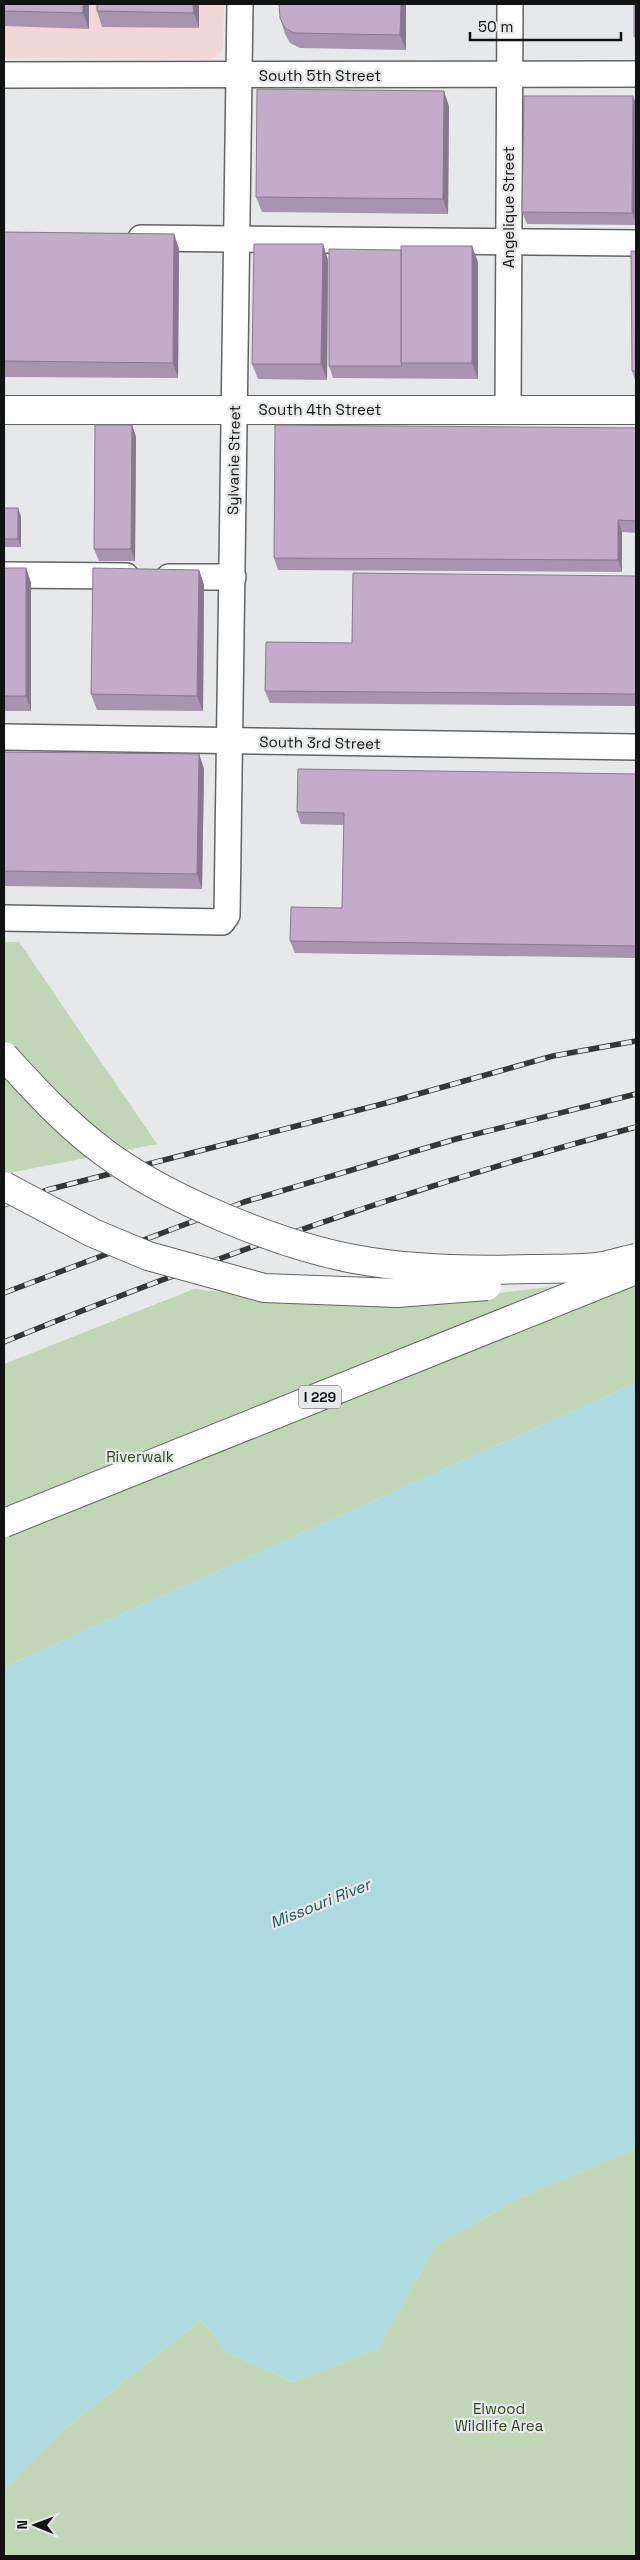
<svg xmlns="http://www.w3.org/2000/svg" width="640" height="2560" viewBox="0 0 640 2560" font-family="'Space Grotesk',sans-serif">
  <rect width="100%" height="100%" fill="#e7e8e9"/>
  <path fill="#f2d7d8" d="M 4,4 L 224,4 L 223,47 L 219,55 L 211,59 L 4,58 Z"/>
  <g fill="#c1d5b7">
    <path d="M 4,942 L 19,942 L 157,1144 L 4,1174 Z"/>
    <path d="M 636,1277 L 636,1383 L 4,1667 L 4,1364 L 194,1289 L 270,1298 L 438,1300 Z"/>
    <path d="M 636,2149 L 636,2556 L 4,2556 L 4,2490 L 61,2432 L 201,2320 L 226,2352 L 293,2382 L 378,2349 L 435,2246 L 521,2197 Z"/>
  </g>
  <path fill="#acdade" d="M 636,1383 L 636,2149 L 521,2197 L 435,2246 L 378,2349 L 293,2382 L 226,2352 L 201,2320 L 61,2432 L 4,2490 L 4,1667 Z"/>
  <g fill="none" stroke-linecap="round" stroke-linejoin="round">
    <defs>
      <g id="minor">
        <path d="M 4,75 L 636,74"/>
        <path d="M 141,238 L 636,243"/>
        <path d="M 508,410 L 510,4"/>
        <path d="M 4,575 L 126,576"/>
        <path d="M 169,577 L 233,577"/>
        <path d="M 4,737 L 636,747"/>
        <path d="M 4,918 L 222,922 L 227,915 L 240,4"/>
      </g>
      <path id="major" d="M 4,410 L 636,410"/>
    </defs>
    <use href="#minor" stroke="#636465" stroke-width="28"/>
    <use href="#major" stroke="#636465" stroke-width="30"/>
    <use href="#minor" stroke="#fff" stroke-width="25"/>
    <use href="#major" stroke="#fff" stroke-width="28"/>
    <defs>
      <g id="rail">
        <path d="M 4,1205 L 47,1190 L 386,1103 L 553,1056 L 636,1041"/>
        <path d="M 4,1293 L 244,1202 L 456,1139 L 636,1094"/>
        <path d="M 4,1342 C 210,1258 420,1184 636,1127"/>
      </g>
    </defs>
    <use href="#rail" stroke="#353636" stroke-width="5.5"/>
    <use href="#rail" stroke="#e7e8e9" stroke-width="4" stroke-dasharray="11" stroke-linecap="butt"/>
    <defs>
      <g id="highway-bridge">
        <path d="M 4,1056 C 35,1090 67,1125 105,1153 C 167,1199 279,1245 354,1259 C 413,1270 472,1271 531,1269 C 555,1268 580,1270 603,1266 C 614,1264 625,1260 636,1258"/>
        <path d="M 4,1186 L 93,1233 L 148,1256 L 264,1288 L 397,1293 L 487,1286"/>
        <path d="M 4,1523 L 633,1271"/>
      </g>
    </defs>
    <use href="#highway-bridge" stroke="#636465" stroke-width="30" stroke-linecap="butt"/>
    <use href="#highway-bridge" stroke="#fff" stroke-width="28"/>
  </g>
  <g fill="#a794ae">
    <path d="M 4,4 L 89,4 L 89,29 L 4,26 Z"/>
    <path d="M 199,4 L 199,28 L 102,27 L 97,11 Z"/>
    <path d="M 406,4 L 406,50 L 300,48 L 290,43 L 285,34 L 280,18 Z"/>
    <path d="M 636,4 L 636,43 L 634,36 Z"/>
    <path d="M 636,104 L 636,225 L 527,224 L 522,212 Z"/>
    <path d="M 449,106 L 448,214 L 262,212 L 256,197 Z"/>
    <path d="M 4,232 L 174,234 L 179,249 L 178,378 L 4,377 Z"/>
    <path d="M 323,244 L 328,260 L 327,380 L 258,379 L 252,364 Z"/>
    <path d="M 636,251 L 636,383 L 632,371 Z"/>
    <path d="M 478,262 L 478,379 L 333,378 L 329,366 Z"/>
    <path d="M 132,425 L 136,437 L 135,561 L 99,561 L 94,549 Z"/>
    <path d="M 636,428 L 636,533 L 622,532 L 622,572 L 278,570 L 274,558 Z"/>
    <path d="M 4,508 L 18,508 L 21,517 L 21,547 L 4,547 Z"/>
    <path d="M 4,568 L 26,568 L 31,583 L 31,711 L 4,711 Z"/>
    <path d="M 199,570 L 204,585 L 203,711 L 97,710 L 91,694 Z"/>
    <path d="M 636,576 L 636,706 L 270,703 L 265,691 L 352,643 Z"/>
    <path d="M 4,752 L 199,754 L 204,769 L 202,889 L 4,886 Z"/>
    <path d="M 636,774 L 636,958 L 295,953 L 290,941 L 342,908 L 344,825 L 301,824 L 297,812 Z"/>
  </g>
  <g fill="#88788d">
    <path d="M 83,4 L 89,4 L 89,29 L 83,13 Z"/>
    <path d="M 193,4 L 199,4 L 199,28 L 194,13 Z"/>
    <path d="M 401,4 L 406,4 L 406,50 L 400,35 Z"/>
    <path d="M 444,91 L 449,106 L 448,214 L 443,199 Z"/>
    <path d="M 633,96 L 636,104 L 636,223 L 632,213 Z"/>
    <path d="M 174,234 L 179,249 L 178,378 L 173,363 Z"/>
    <path d="M 323,244 L 328,260 L 327,380 L 321,364 Z"/>
    <path d="M 472,246 L 478,262 L 478,379 L 472,363 Z"/>
    <path d="M 132,425 L 136,437 L 135,561 L 131,549 Z"/>
    <path d="M 18,508 L 21,517 L 21,547 L 18,539 Z"/>
    <path d="M 618,520 L 622,532 L 622,572 L 618,560 Z"/>
    <path d="M 26,568 L 31,583 L 31,711 L 26,696 Z"/>
    <path d="M 199,570 L 204,585 L 203,711 L 197,696 Z"/>
    <path d="M 199,754 L 204,769 L 202,889 L 197,874 Z"/>
  </g>
  <g fill="#c2acca" stroke="#88788d">
    <path d="M 4,4 L 83,4 L 83,13 L 4,11 Z"/>
    <path d="M 97,4 L 193,4 L 194,13 L 97,11 Z"/>
    <path d="M 279,4 L 401,4 L 400,35 L 294,33 L 285,28 L 280,18 Z"/>
    <rect x="634" y="4" width="2" height="32"/>
    <path d="M 257,89 L 444,91 L 443,199 L 256,197 Z"/>
    <path d="M 524,96 L 633,96 L 632,213 L 522,212 Z"/>
    <path d="M 4,232 L 174,234 L 173,363 L 4,361 Z"/>
    <path d="M 254,244 L 323,244 L 321,364 L 252,364 Z"/>
    <rect x="401" y="246" width="71" height="117"/>
    <path d="M 329,249 L 401,250 L 401,363 L 402,366 L 329,366 Z"/>
    <path d="M 631,251 L 636,251 L 636,371 L 632,371 Z"/>
    <path d="M 95,425 L 132,425 L 131,549 L 94,549 Z"/>
    <path d="M 275,425 L 636,428 L 636,521 L 618,520 L 618,560 L 274,558 Z"/>
    <rect x="4" y="508" width="14" height="31"/>
    <rect x="4" y="568" width="22" height="128"/>
    <path d="M 93,568 L 199,570 L 197,696 L 91,694 Z"/>
    <path d="M 353,573 L 636,576 L 636,694 L 265,691 L 266,642 L 352,643 Z"/>
    <path d="M 4,752 L 199,754 L 197,874 L 4,871 Z"/>
    <path d="M 298,769 L 636,774 L 636,946 L 290,941 L 291,907 L 342,908 L 344,813 L 297,812 Z"/>
  </g>
  <g text-anchor="middle" stroke-width="4.5" stroke-linejoin="round" paint-order="stroke">
    <rect fill="#e7e8e9" stroke="#515252" stroke-width="1" x="299" y="1385.5" width="42" height="23" rx="4"/>
    <g font-size="14" font-weight="bold" fill="#111212">
      <text x="320" y="1402">I 229</text>
    </g>
    <g font-size="15" fill="#111212" stroke="#e7e8e9">
      <text x="320" y="81">South 5th Street</text>
      <text transform="translate(509 207) rotate(-90)" y="5">Angelique Street</text>
      <text x="320" y="415">South 4th Street</text>
      <text transform="translate(234 460) rotate(-89)" y="5">Sylvanie Street</text>
      <text transform="translate(320 743) rotate(1)" y="5">South 3rd Street</text>
    </g>
    <g font-size="15" fill="#2d491c" stroke="#e7e8e9">
      <text x="140" y="1462">Riverwalk</text>
      <text x="499" y="2414">Elwood<tspan x="499" dy="17">Wildlife Area</tspan></text>
    </g>
    <g font-size="16" font-style="italic" fill="#19585d" stroke="#e7e8e9">
      <text transform="translate(320 1903) rotate(-22)" y="6">Missouri River</text>
    </g>
  </g>
  <rect width="640" height="2560" fill="none" stroke="#111212" stroke-width="10"/>
  <g transform="translate(35 2525) rotate(271)" stroke="#e7e8e9" stroke-width="4" paint-order="stroke">
  <path d="M0-4L9 19L0 12L-9 19Z" fill="#111212"/>
  <text y="-8" font-size="14" font-weight="bold" text-anchor="middle" fill="#111212">N</text>
  </g>
  <path d="M470 32v8h151v-8" fill="none" stroke="#111212" stroke-width="2.5"/>
  <text x="478" y="32" font-size="15" fill="#111212" stroke="#e7e8e9" stroke-width="4" paint-order="stroke">50 m</text>
</svg>
